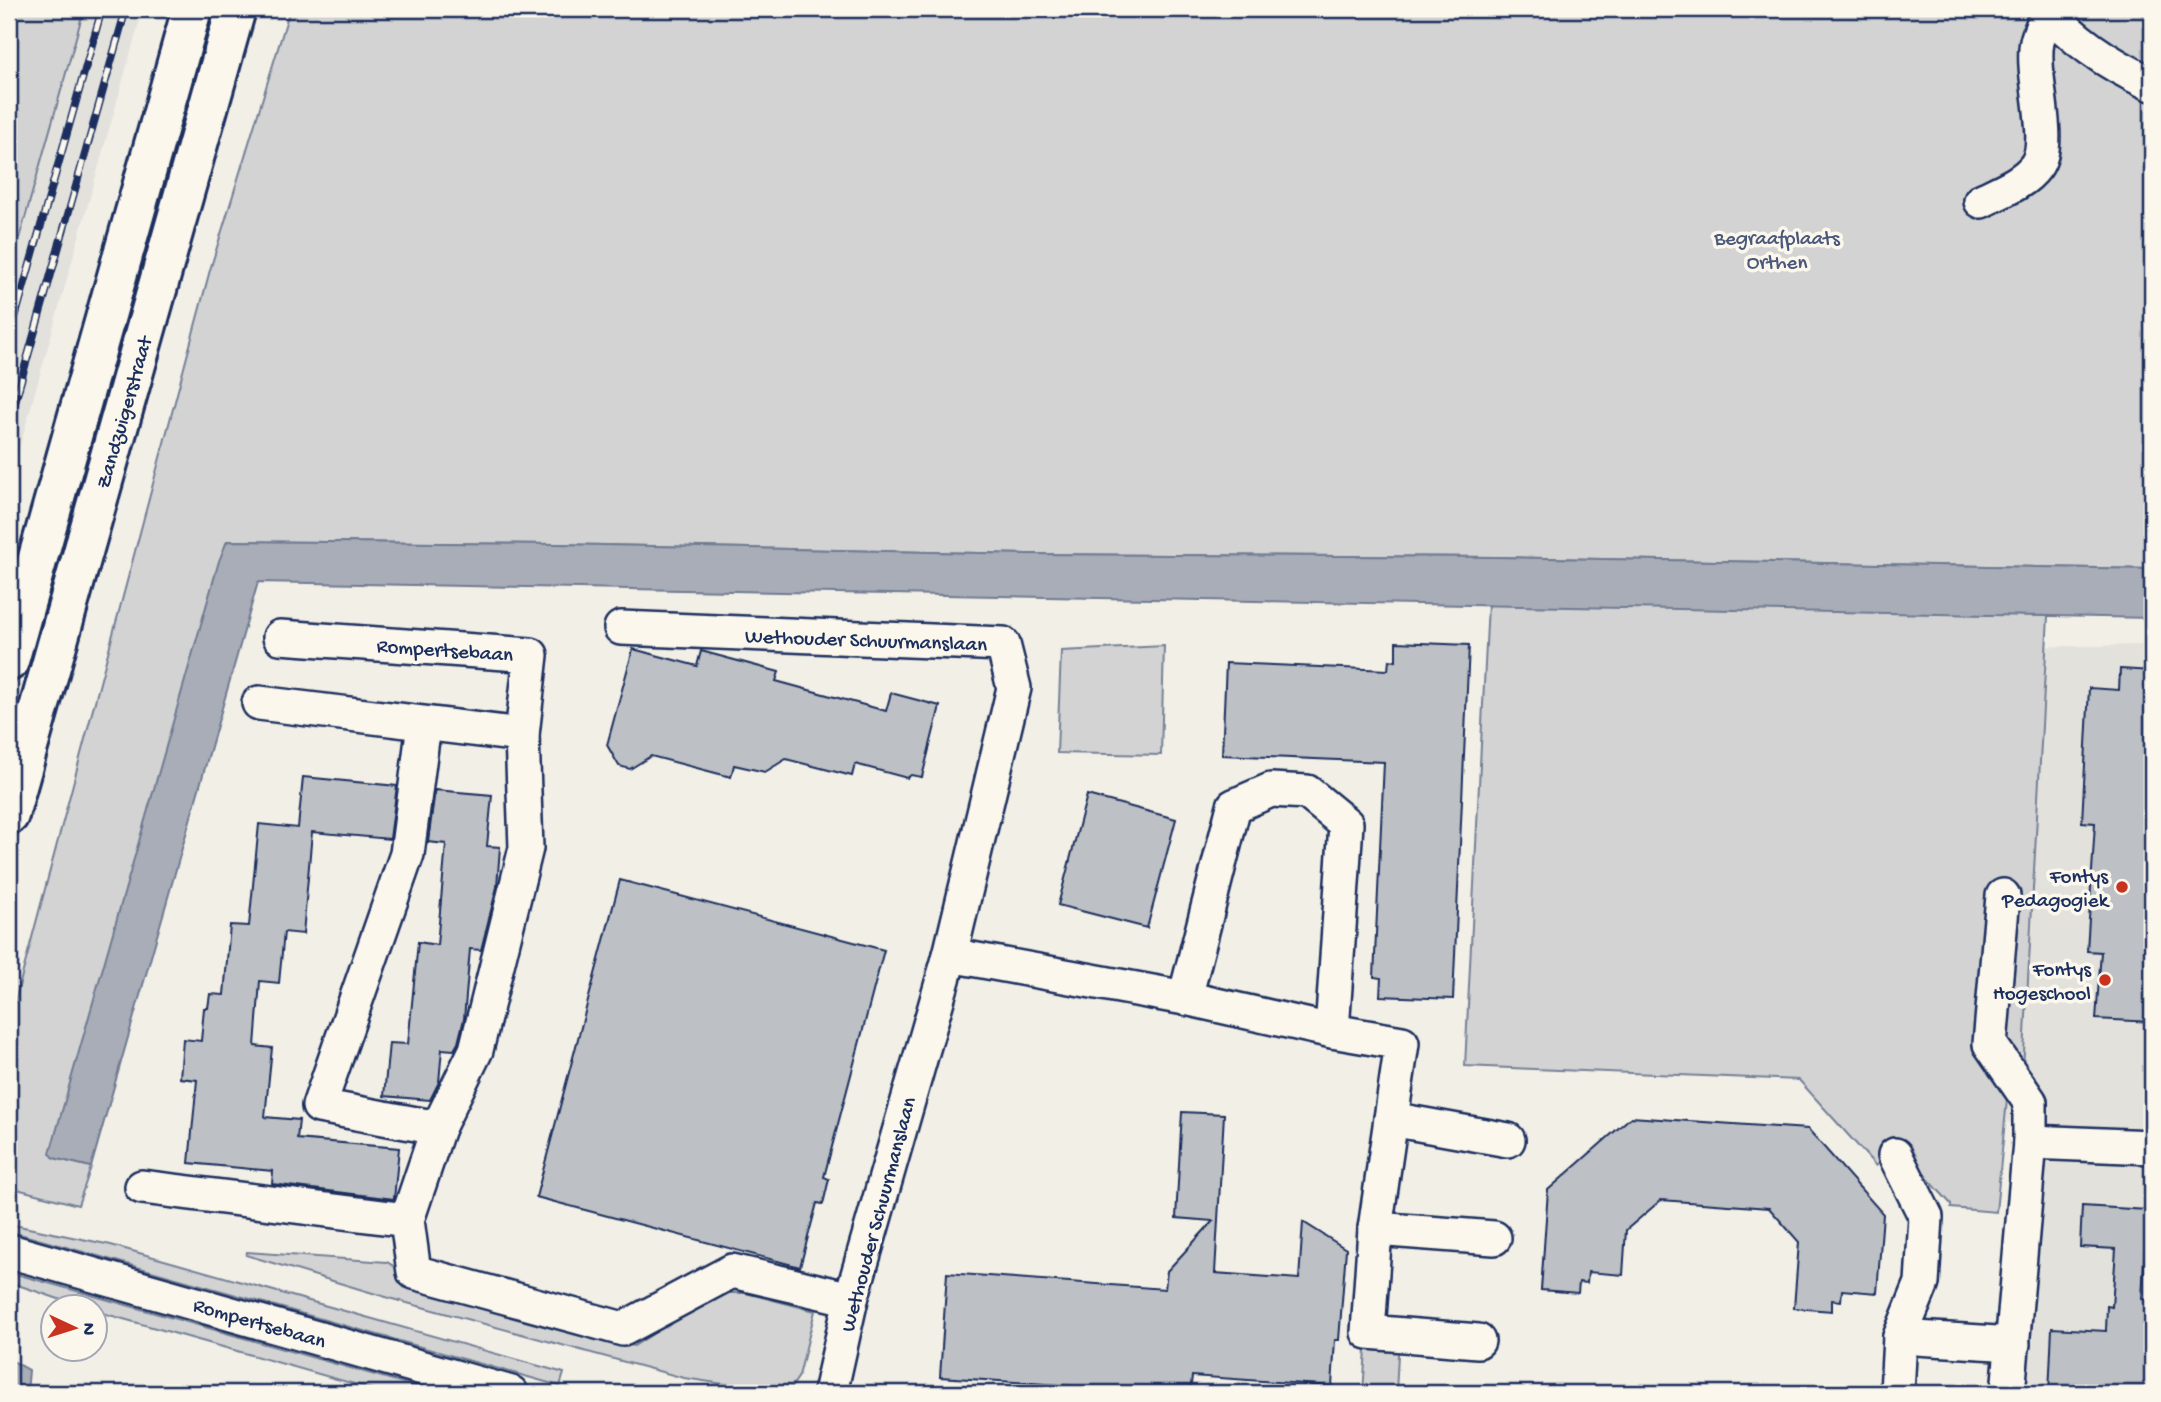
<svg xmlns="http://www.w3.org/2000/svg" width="2161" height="1402" viewBox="0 0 2161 1402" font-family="'Gochi Hand',sans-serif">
  <rect width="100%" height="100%" fill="#f2efe6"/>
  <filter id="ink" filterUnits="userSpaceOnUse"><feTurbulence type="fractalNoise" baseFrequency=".0143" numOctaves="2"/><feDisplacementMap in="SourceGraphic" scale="14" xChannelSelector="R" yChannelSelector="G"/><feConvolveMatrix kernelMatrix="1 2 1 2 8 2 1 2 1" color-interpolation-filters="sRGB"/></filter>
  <g filter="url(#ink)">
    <g fill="#e2e1dc">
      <path d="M 84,9 L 143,9 L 9,485 L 9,275 Z"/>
      <path d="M 2152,645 L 2152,1393 L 2009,1393 L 2037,1134 L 1968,1105 L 2008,647 Z"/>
    </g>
    <g fill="#d2d3d2" stroke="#768198" stroke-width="2">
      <path d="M 9,9 L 84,9 L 9,275 Z"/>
      <path d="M 290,9 L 2032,9 L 2152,98 L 2152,569 L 1494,557 L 1026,554 L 555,544 L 227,541 L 54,1158 L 91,1167 L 78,1205 L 9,1187 L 9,1024 L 210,270 Z"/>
      <path d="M 2071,9 L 2129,9 L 2152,19 L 2152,69 L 2098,39 Z"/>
      <path d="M 1488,604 L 2048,616 L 2022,1089 L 2008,1089 L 1996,1212 L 1951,1208 L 1951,1204 L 1898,1146 L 1876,1166 L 1799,1080 L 1465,1066 Z"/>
      <path d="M 1164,646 L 1161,755 L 1057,753 L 1061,651 Z"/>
      <path d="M 9,1224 L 111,1245 L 564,1373 L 560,1386 L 9,1231 Z"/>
      <path d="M 247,1252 L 387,1262 L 395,1267 L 403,1280 L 417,1290 L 634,1346 L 717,1293 L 746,1293 L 815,1311 L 799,1376 L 791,1388 L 730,1385 L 684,1378 L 396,1300 L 246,1255 Z"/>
      <path d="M 9,1272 L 439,1393 L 386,1393 L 95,1311 L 94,1308 L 82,1307 L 9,1282 Z"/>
      <path d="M 1367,1334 L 1399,1335 L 1396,1393 L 1363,1393 Z"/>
    </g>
    <g fill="#a9adb7" stroke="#707b93" stroke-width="2">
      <path d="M 227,541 L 555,544 L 1026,554 L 1494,557 L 2152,569 L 2152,618 L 258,582 L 91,1167 L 54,1158 L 50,1153 L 219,561 Z"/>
      <path d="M 9,1359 L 29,1370 L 27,1393 L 9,1393 Z"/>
    </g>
    <g fill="#bdc0c4" stroke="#1b2f5e" stroke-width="2">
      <path d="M 1396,642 L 1469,645 L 1453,999 L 1380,996 L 1381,978 L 1374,977 L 1384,762 L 1222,755 L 1226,663 L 1388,670 L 1389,660 L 1396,661 Z"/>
      <path d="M 633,649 L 697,666 L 701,651 L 779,672 L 776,681 L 886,711 L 891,693 L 940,706 L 922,777 L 911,775 L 907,778 L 855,764 L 852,776 L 786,759 L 765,772 L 734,765 L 731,777 L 651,756 L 630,769 L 619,766 L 607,745 Z"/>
      <path d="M 2120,669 L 2152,671 L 2152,1022 L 2096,1019 L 2101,952 L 2087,951 L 2095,823 L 2082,822 L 2089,688 L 2119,690 Z"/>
      <path d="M 303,777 L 397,786 L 390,839 L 312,832 L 303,934 L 284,932 L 279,983 L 260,981 L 255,1046 L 272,1048 L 265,1117 L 299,1120 L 297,1139 L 399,1148 L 394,1199 L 272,1184 L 273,1171 L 189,1163 L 197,1080 L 180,1078 L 183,1039 L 201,1041 L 204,1008 L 208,1008 L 210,994 L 224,995 L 230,925 L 249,926 L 259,824 L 298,828 Z"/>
      <path d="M 435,790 L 492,795 L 487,846 L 500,847 L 497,887 L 481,950 L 470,949 L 464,1019 L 458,1043 L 454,1050 L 442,1049 L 439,1082 L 430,1100 L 384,1096 L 389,1043 L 408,1044 L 418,942 L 437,945 L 446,844 L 428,842 Z"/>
      <path d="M 1087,795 L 1176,819 L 1147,928 L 1058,905 Z"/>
      <path d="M 620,880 L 884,950 L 824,1177 L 829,1179 L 823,1204 L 817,1203 L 800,1267 L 536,1197 Z"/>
      <path d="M 1182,1112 L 1224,1114 L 1215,1273 L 1299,1279 L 1303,1222 L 1346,1249 L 1339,1340 L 1335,1340 L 1332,1386 L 1192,1376 L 1190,1393 L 1178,1393 L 940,1377 L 947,1273 L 1165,1289 L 1167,1271 L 1213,1221 L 1176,1218 Z"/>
      <path d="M 1631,1117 L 1808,1129 L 1883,1214 L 1877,1293 L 1842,1290 L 1841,1301 L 1832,1300 L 1832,1311 L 1794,1308 L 1799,1242 L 1769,1208 L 1661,1200 L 1626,1230 L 1623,1275 L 1588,1272 L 1587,1283 L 1579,1282 L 1578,1293 L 1541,1290 L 1548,1190 Z"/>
      <path d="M 2082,1206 L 2147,1210 L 2142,1299 L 2152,1300 L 2152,1393 L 2049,1393 L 2052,1328 L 2106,1331 L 2107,1306 L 2112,1307 L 2116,1249 L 2080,1247 Z"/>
    </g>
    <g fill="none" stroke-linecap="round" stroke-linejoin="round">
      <defs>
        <g id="minor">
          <path d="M 2047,9 C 2075,43 2113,66 2152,84"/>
          <path d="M 1981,201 C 1999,192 2024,183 2036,166 C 2054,142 2030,74 2037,42 C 2039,32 2045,21 2049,12"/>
          <path d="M 621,628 L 1003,644 L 1014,688 L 950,955"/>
          <path d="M 280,637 L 531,655 L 522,735 L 526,848 L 476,1050 L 438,1128 L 407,1220"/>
          <path d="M 259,703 L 522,735"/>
          <path d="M 424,724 L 407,854 L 319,1106 L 438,1128"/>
          <path d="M 2003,896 L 1990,1044 L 2030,1102 L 2030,1142 L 2008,1393"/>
          <path d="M 1185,998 L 1234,806 L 1271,790 L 1307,792 L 1346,824 L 1332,1031"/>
          <path d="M 1391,1119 L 1508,1140"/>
          <path d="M 2030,1142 L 2152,1147"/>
          <path d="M 1895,1155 L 1926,1217 L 1922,1283 L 1900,1337 L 1897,1393"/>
          <path d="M 142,1187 L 407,1220 L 414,1272 L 623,1329 L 732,1271 L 851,1299"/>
          <path d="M 1375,1229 L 1494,1238"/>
          <path d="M 9,1251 L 511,1393"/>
          <path d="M 1900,1337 L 2013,1344"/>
          <path d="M 830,1393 L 851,1299 L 950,955 L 1185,998 L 1332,1031 L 1402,1043 L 1375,1229 L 1368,1332 L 1478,1341"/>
        </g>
        <g id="major">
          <path d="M 9,661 L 192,9"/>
          <path d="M 9,815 L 236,9"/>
        </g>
      </defs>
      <use href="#minor" stroke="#1b2f5e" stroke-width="38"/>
      <use href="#major" stroke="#1b2f5e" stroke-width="44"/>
      <use href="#minor" stroke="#fbf7ec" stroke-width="33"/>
      <use href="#major" stroke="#fbf7ec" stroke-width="38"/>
      <defs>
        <g id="rail">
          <path d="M 9,339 L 102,9"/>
          <path d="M 9,423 L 126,9"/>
        </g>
      </defs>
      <use href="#rail" stroke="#1b2f5e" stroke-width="8"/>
      <use href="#rail" stroke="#fbf7ec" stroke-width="5" stroke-dasharray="16" stroke-linecap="butt"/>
    </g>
  </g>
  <g fill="#c8321e" stroke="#fbf7ec" stroke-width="2.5">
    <circle cx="2122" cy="887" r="7"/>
    <circle cx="2105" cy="980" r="7"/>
  </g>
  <g text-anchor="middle" stroke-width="7" stroke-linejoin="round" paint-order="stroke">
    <g font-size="21" fill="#49587b" stroke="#fbf7ec">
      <text x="1777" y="244">Begraafplaats<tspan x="1777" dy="24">Orthen</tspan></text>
    </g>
    <g font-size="21" fill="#1b2f5e" stroke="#fbf7ec">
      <text transform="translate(123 412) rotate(-74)" y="7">Zandzuigerstraat</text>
      <text transform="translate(866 639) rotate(2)" y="7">Wethouder Schuurmanslaan</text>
      <text transform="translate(445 649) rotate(4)" y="7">Rompertsebaan</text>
      <text transform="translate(877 1214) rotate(-75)" y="7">Wethouder Schuurmanslaan</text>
      <text transform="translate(260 1322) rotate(16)" y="7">Rompertsebaan</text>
    </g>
    <g font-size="21" fill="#1b2f5e" stroke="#fbf7ec" text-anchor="end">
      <text x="2108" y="882">Fontys<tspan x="2108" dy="24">Pedagogiek</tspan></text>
      <text x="2091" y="975">Fontys<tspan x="2091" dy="24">Hogeschool</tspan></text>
    </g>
  </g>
  <rect width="2161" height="1402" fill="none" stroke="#fbf7ec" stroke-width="35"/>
  <rect x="18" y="18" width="2126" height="1367" fill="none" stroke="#1b2f5e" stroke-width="2.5" filter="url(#ink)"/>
  <g transform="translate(74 1328) rotate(94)"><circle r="33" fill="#fbf7ec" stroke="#a1a7b3" stroke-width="2"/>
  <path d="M0-5L12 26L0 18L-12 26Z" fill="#c8321e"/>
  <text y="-10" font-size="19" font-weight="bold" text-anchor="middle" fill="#1b2f5e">N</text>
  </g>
</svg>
